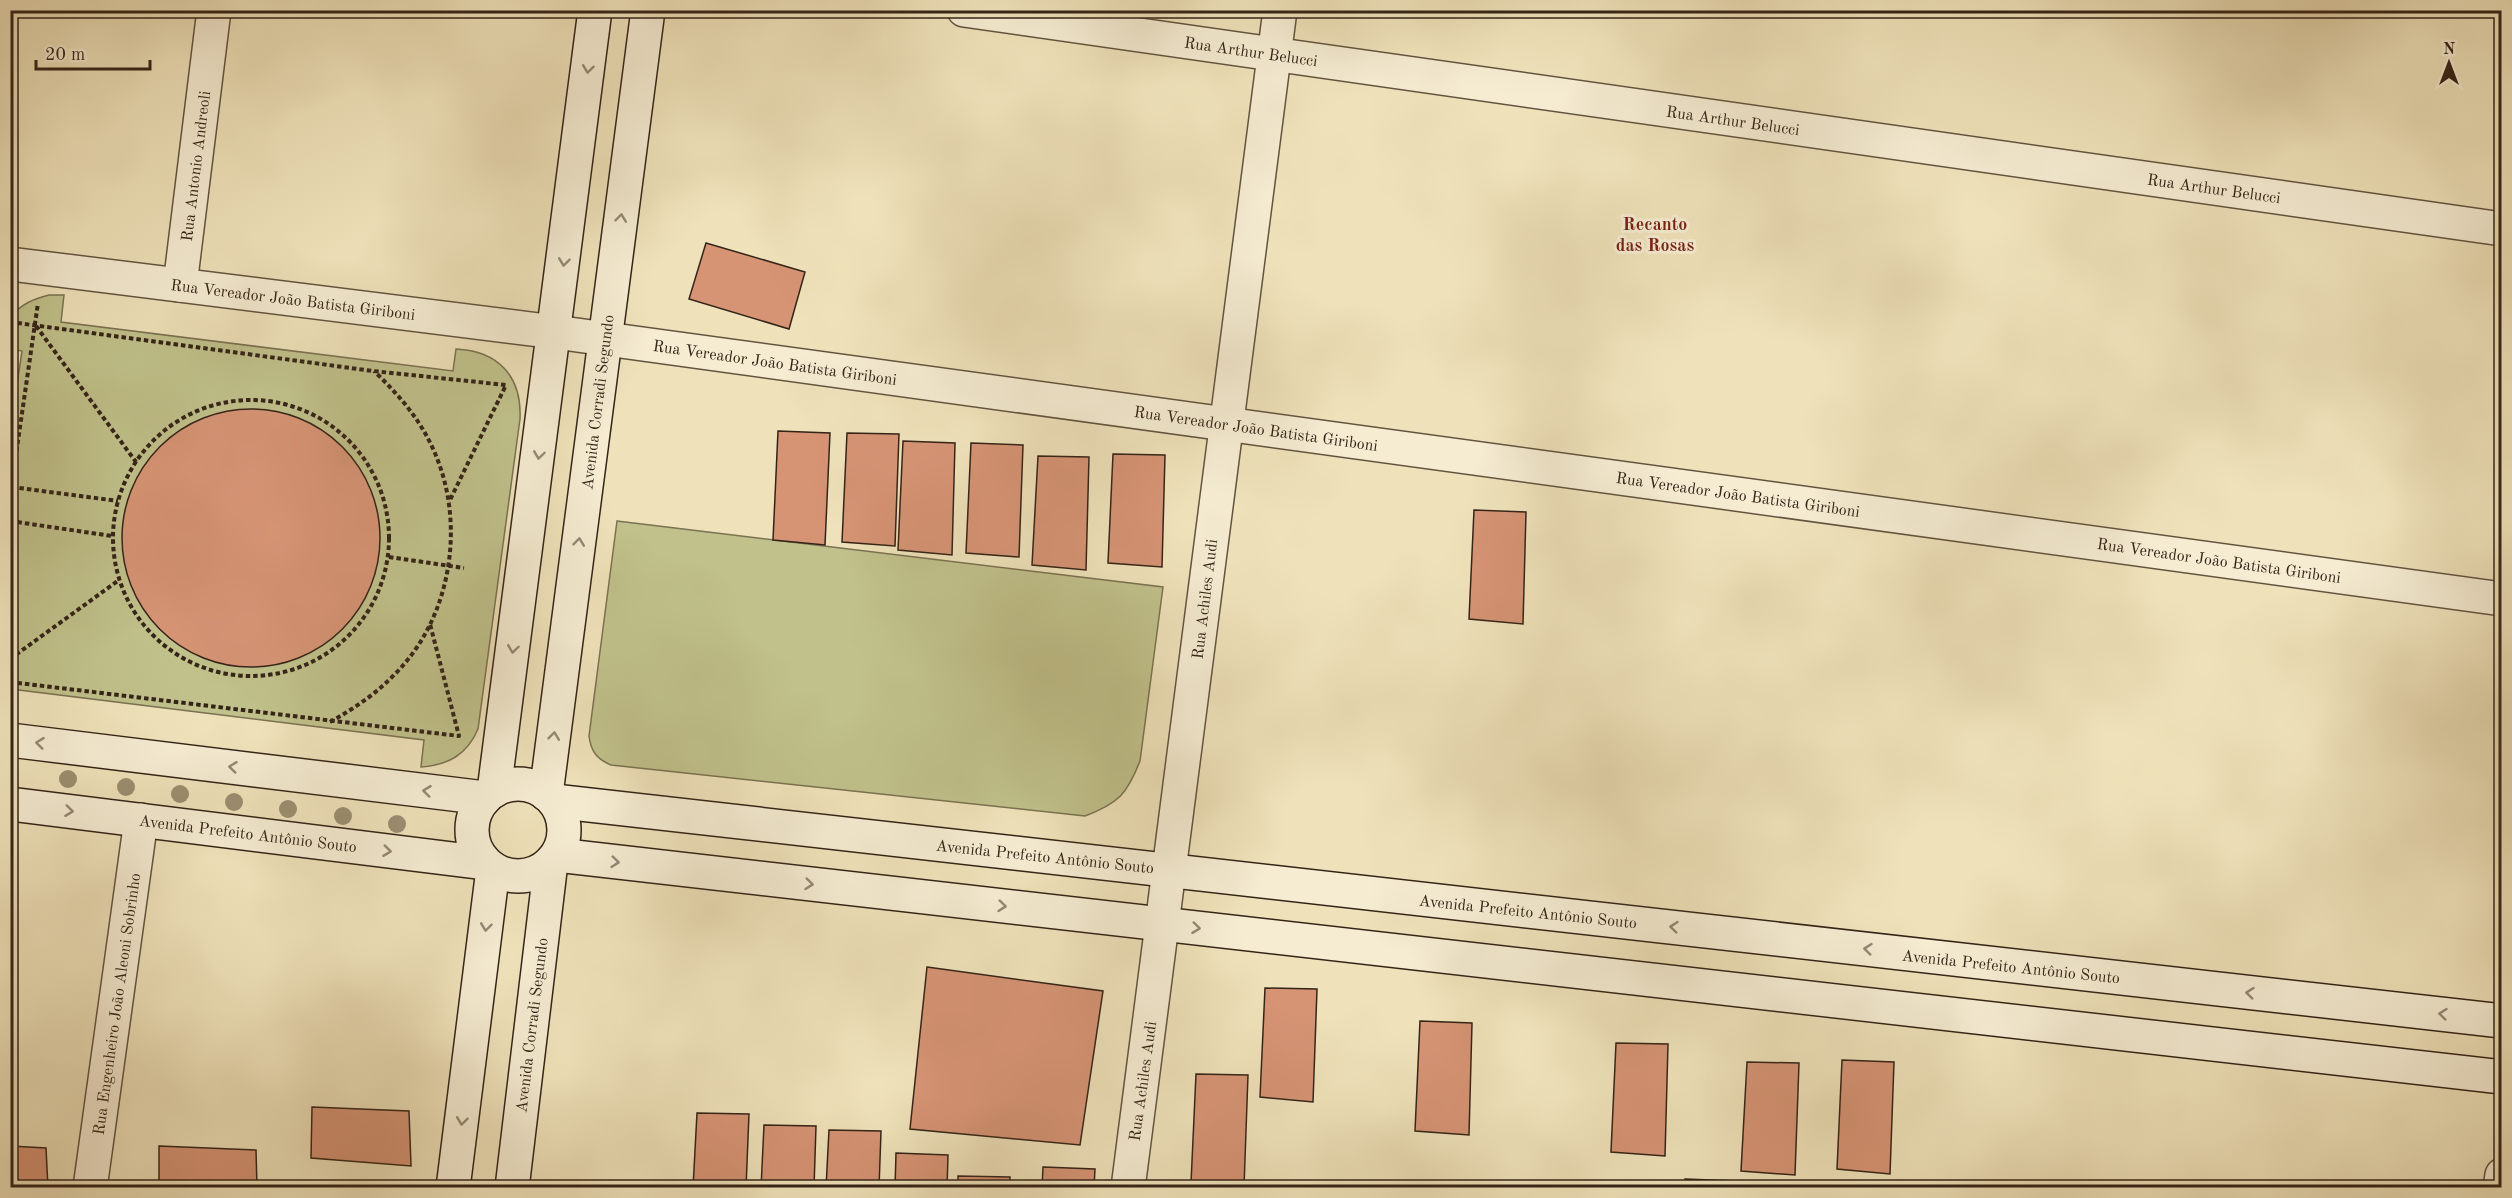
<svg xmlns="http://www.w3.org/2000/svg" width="2512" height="1198" viewBox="0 0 2512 1198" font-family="'Old Standard TT',serif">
  <rect width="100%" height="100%" fill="#efe2ba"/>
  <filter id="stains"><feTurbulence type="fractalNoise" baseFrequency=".00333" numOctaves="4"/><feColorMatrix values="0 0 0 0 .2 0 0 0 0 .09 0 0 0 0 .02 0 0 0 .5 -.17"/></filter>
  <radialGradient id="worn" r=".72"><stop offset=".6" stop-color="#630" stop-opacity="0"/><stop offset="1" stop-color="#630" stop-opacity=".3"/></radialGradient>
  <g fill="#c0c18b" stroke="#7a7252" stroke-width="1.5">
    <path d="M 49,295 L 64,295 L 61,322 L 453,371 L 456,349 C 499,351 522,377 520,419 L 478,729 C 467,755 448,765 421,767 L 424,740 L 11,689 L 10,431 L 22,351 L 11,349 L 11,316 C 22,304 33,299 49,295 Z"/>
    <path d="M 617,521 L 1163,587 L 1140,761 C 1127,794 1119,803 1085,816 L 611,765 C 597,759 591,752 589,736 Z"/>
  </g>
  <g fill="#d69475" stroke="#342418" stroke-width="1.5">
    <path d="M 706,243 L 805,272 L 789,329 L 689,299 Z"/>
    <circle cx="251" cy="538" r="129"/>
    <path d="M 778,431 L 830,433 L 825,545 L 773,540 Z"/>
    <path d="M 847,433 L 899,434 L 895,546 L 842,542 Z"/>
    <path d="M 903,441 L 955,443 L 952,555 L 898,550 Z"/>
    <path d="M 971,443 L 1023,445 L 1019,557 L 966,553 Z"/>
    <path d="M 1113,454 L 1165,455 L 1162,567 L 1108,563 Z"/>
    <path d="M 1038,456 L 1089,457 L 1086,570 L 1032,565 Z"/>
    <path d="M 1474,510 L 1526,512 L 1523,624 L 1469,619 Z"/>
    <path d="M 927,967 L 1103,991 L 1080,1145 L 910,1129 Z"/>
    <path d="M 1265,988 L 1317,989 L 1313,1102 L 1260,1097 Z"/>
    <path d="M 1420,1021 L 1472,1023 L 1469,1135 L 1415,1131 Z"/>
    <path d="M 1616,1043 L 1668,1044 L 1665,1156 L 1611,1152 Z"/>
    <path d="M 1842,1060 L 1894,1062 L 1890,1174 L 1837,1169 Z"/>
    <path d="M 1747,1062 L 1799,1063 L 1795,1175 L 1741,1171 Z"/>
    <path d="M 1196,1074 L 1248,1075 L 1244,1187 L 1191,1183 Z"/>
    <path d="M 312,1107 L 409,1111 L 411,1166 L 311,1158 Z"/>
    <path d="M 697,1113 L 749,1114 L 746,1188 L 693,1188 Z"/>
    <path d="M 764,1125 L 816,1126 L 814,1188 L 761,1188 Z"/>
    <path d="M 829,1130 L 881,1131 L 879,1188 L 826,1188 Z"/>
    <path d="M 10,1146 L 46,1148 L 48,1188 L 10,1188 Z"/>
    <path d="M 159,1146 L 256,1150 L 257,1188 L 159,1188 Z"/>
    <path d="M 896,1153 L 948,1155 L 947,1188 L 895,1188 Z"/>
    <path d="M 1043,1167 L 1095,1169 L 1094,1188 L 1042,1188 Z"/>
    <path d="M 958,1176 L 1010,1177 L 1009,1188 L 958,1188 Z"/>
    <path d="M 1685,1179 L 1737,1181 L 1737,1188 L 1685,1188 Z"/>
  </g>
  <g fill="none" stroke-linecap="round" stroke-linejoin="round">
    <defs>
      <g id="street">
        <path d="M 964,10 L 2502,229"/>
        <path d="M 10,264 L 555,332 L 2502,599"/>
        <path d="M 180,285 L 214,10"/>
        <path d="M 90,1188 L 141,820"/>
        <path d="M 1128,1188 L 1280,10"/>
        <path d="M 2500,1188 L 2502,1175"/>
      </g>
      <g id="secondary">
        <path d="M 10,740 L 485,798"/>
        <circle cx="518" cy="830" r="46"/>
        <path d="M 494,791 L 595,10"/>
        <path d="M 546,794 L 648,10"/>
        <path d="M 554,801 L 2502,1021"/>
        <path d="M 10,804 L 485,863"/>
        <path d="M 557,855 L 2502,1077"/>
        <path d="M 453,1188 L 493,869"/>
        <path d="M 512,1188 L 551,862"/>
      </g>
    </defs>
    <use href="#street" stroke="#635440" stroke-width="36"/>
    <use href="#secondary" stroke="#342418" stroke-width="36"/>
    <g stroke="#342418" stroke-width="4" stroke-dasharray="4.5 3" stroke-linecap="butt">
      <path d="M 10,322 L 373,371 L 506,385 L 449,502"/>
      <path d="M 36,326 L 136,462"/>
      <circle cx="251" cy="538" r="138"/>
      <path d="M 12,487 L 118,501"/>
      <path d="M 10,496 L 38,303"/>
      <path d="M 10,521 L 112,536"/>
      <path d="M 389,557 L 464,568"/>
      <path d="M 10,659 L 119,580"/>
      <path d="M 10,682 L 459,736 L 430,624"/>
      <path d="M 330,722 C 355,708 377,693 396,673 C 452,616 466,523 434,451 C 420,419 399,395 374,371"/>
    </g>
    <use href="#street" stroke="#f5ecd2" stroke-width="33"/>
    <use href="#secondary" stroke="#f5ecd2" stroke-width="33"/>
  </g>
  <g fill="#9b8f71">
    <circle cx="68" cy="779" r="9"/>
    <circle cx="126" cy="787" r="9"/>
    <circle cx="180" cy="794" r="9"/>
    <circle cx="234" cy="802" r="9"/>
    <circle cx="288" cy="809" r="9"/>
    <circle cx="343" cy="816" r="9"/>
    <circle cx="397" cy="824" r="9"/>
  </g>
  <defs><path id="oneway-chevron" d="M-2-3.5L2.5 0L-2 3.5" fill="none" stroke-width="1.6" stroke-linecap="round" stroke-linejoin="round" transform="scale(1.5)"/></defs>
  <g stroke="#948875">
    <use href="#oneway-chevron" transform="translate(588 69) rotate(97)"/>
    <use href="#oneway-chevron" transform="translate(621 218) rotate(-83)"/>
    <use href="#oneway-chevron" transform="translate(564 262) rotate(97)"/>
    <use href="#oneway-chevron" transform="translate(539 455) rotate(98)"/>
    <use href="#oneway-chevron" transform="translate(579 542) rotate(-83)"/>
    <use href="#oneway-chevron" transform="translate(513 649) rotate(98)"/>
    <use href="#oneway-chevron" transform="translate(554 736) rotate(-83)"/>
    <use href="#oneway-chevron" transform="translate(40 743) rotate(-173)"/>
    <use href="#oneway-chevron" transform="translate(233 767) rotate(-173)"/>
    <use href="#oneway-chevron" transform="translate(427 791) rotate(-173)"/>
    <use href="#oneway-chevron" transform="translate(69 811) rotate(7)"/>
    <use href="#oneway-chevron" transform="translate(387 851) rotate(7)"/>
    <use href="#oneway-chevron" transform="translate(615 862) rotate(6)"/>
    <use href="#oneway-chevron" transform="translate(809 884) rotate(6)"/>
    <use href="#oneway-chevron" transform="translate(1002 906) rotate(6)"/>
    <use href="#oneway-chevron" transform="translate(486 927) rotate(97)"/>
    <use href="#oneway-chevron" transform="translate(1674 927) rotate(-174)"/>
    <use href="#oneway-chevron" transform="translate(1196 928) rotate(7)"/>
    <use href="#oneway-chevron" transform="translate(1868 949) rotate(-174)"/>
    <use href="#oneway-chevron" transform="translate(2250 993) rotate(-174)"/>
    <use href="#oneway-chevron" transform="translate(2443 1014) rotate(-174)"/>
    <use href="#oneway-chevron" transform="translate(462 1121) rotate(97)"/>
  </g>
  <g text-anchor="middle" stroke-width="6" stroke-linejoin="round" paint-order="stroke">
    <g font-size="16" fill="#342418" stroke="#f5ecd2">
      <text transform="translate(1251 51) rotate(8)" y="6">Rua Arthur Belucci</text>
      <text transform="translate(1733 120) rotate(8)" y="6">Rua Arthur Belucci</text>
      <text transform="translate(195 166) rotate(-83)" y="6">Rua Antonio Andreoli</text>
      <text transform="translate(2214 188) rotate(8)" y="6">Rua Arthur Belucci</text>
      <text transform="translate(293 299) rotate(7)" y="6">Rua Vereador João Batista Giriboni</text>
      <text transform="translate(775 362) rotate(8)" y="6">Rua Vereador João Batista Giriboni</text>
      <text transform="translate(597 402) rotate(-83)" y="6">Avenida Corradi Segundo</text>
      <text transform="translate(1256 428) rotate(8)" y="6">Rua Vereador João Batista Giriboni</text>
      <text transform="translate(1738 494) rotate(8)" y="6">Rua Vereador João Batista Giriboni</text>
      <text transform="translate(2219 560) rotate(8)" y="6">Rua Vereador João Batista Giriboni</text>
      <text transform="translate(1204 599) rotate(-83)" y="6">Rua Achiles Audi</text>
      <text transform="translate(248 833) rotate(7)" y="6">Avenida Prefeito Antônio Souto</text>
      <text transform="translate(1045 856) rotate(6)" y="6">Avenida Prefeito Antônio Souto</text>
      <text transform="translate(1528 911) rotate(6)" y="6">Avenida Prefeito Antônio Souto</text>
      <text transform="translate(2011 966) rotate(6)" y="6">Avenida Prefeito Antônio Souto</text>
      <text transform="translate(116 1004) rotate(-82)" y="6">Rua Engenheiro João Aleoni Sobrinho</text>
      <text transform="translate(531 1025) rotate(-83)" y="6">Avenida Corradi Segundo</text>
      <text transform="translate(1142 1081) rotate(-82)" y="6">Rua Achiles Audi</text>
    </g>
    <g font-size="18" font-weight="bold" fill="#7a1f14" stroke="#f5ecd2">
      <text x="1655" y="230">Recanto<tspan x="1655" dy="21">das Rosas</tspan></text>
    </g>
  </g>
  <rect width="2512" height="1198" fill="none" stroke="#efe2ba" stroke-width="36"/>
  <rect x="12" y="12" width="2488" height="1174" fill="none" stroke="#342418" stroke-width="3"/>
  <rect x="18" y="18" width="2476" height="1162" fill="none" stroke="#342418" stroke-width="1.5"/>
  <g transform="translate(2449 63)" stroke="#f5ecd2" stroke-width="4.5" paint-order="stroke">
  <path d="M0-4.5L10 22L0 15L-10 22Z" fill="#342418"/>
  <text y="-9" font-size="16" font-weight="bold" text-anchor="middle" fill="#342418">N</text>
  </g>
  <path d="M36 60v9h114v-9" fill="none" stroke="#342418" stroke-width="3"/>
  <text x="45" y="60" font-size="18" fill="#342418" stroke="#f5ecd2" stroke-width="4.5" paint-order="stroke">20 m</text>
  <rect width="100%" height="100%" filter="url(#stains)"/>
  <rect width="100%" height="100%" fill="url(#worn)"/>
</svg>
